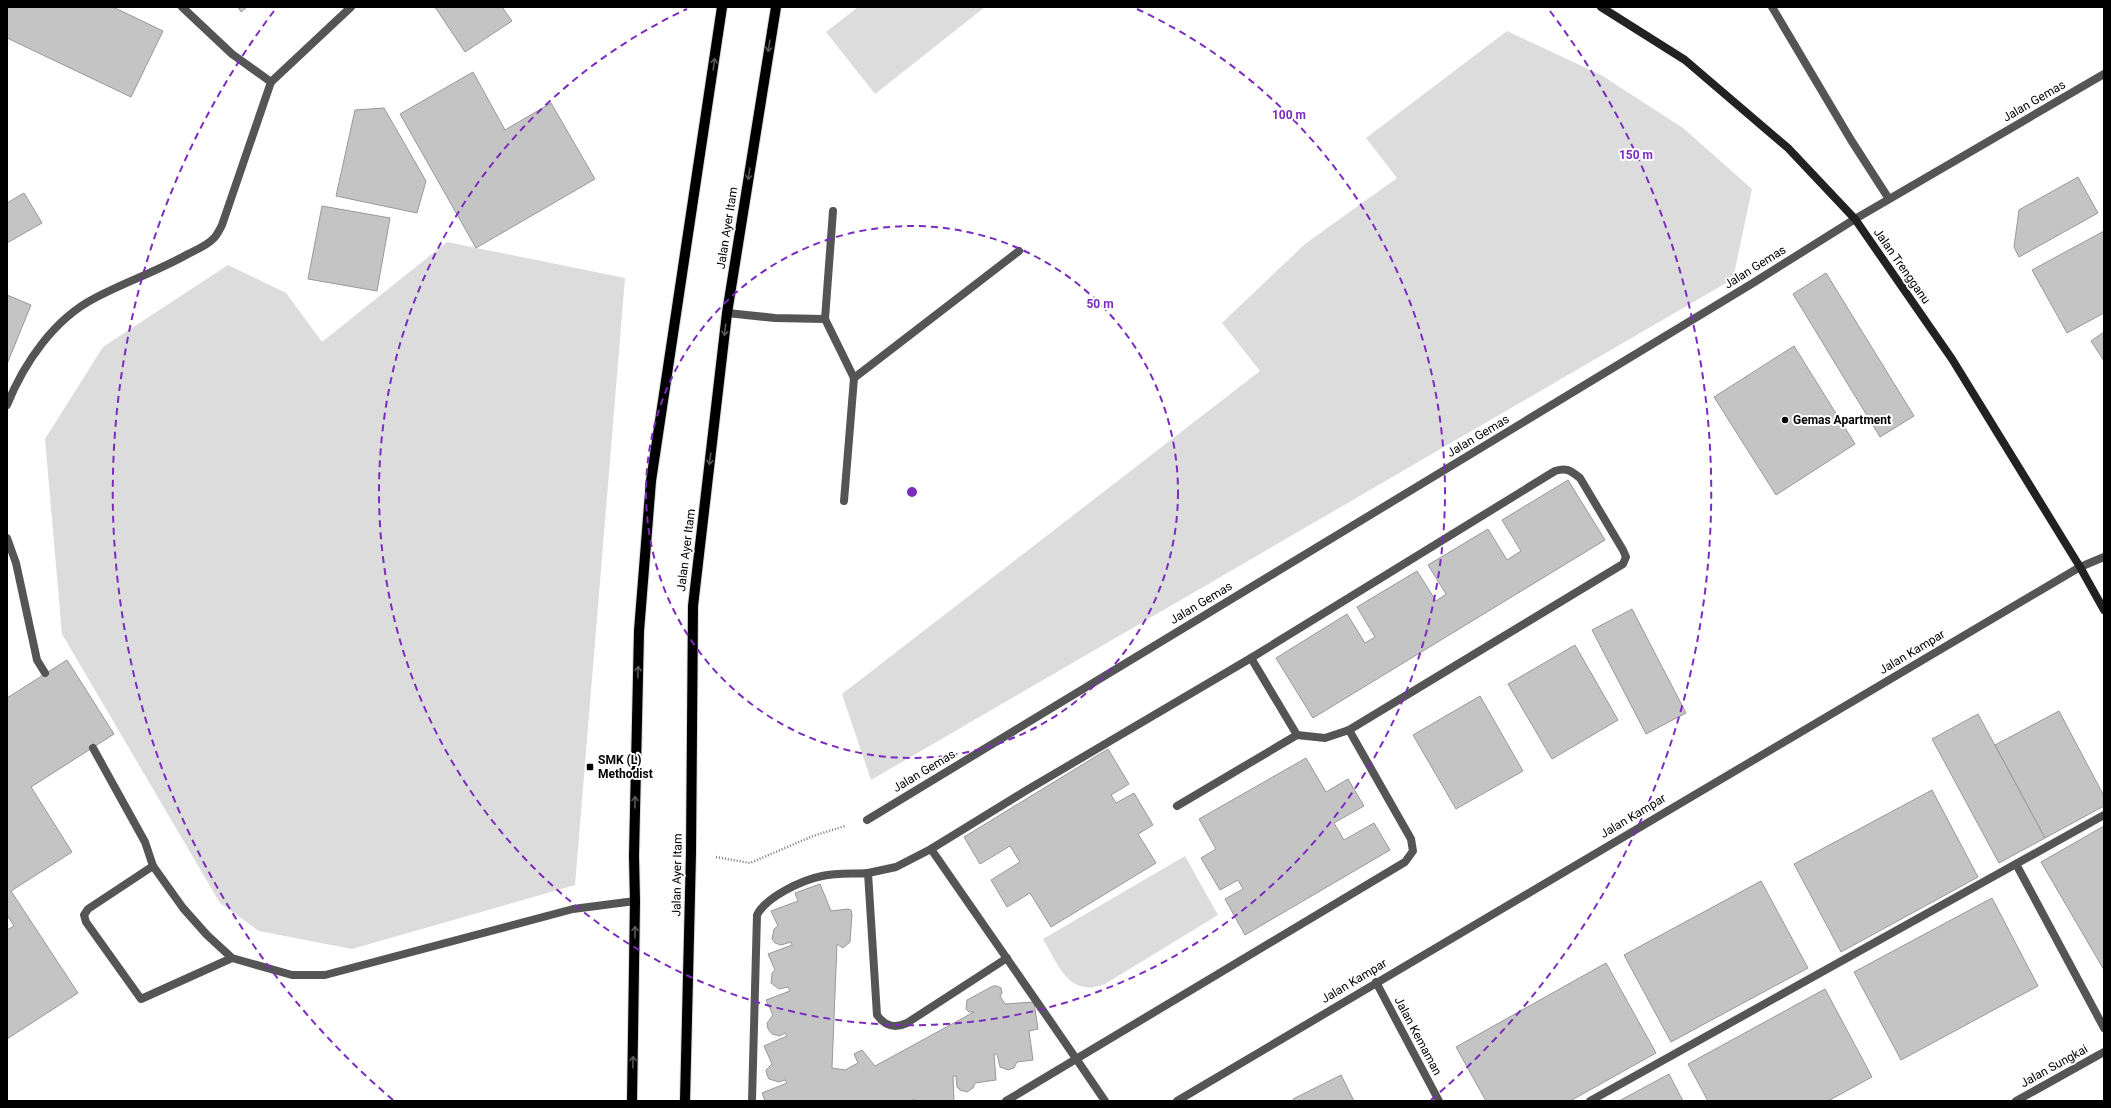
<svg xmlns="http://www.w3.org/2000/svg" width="2111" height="1108" viewBox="0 0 2111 1108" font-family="Roboto,sans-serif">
  <rect width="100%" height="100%" fill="#fff"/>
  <g fill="#dcdcdc">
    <path d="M 858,7 L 985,7 L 875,94 L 826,32 Z"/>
    <path d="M 1507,31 L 1601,75 L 1683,128 L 1752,189 L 1733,279 L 871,780 L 842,694 L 1260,371 L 1222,323 L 1305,244 L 1397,178 L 1366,138 Z"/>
    <path d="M 447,242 L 625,278 L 575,885 L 352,949 L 259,931 L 220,903 L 62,634 L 45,439 L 103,347 L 228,265 L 286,293 L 322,342 Z"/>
    <path d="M 1185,856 L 1218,915 L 1105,984 C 1069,998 1059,966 1043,939 Z"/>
  </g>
  <g fill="#c4c4c4" stroke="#999">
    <path d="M 7,7 L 113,7 L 163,31 L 131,97 L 7,38 Z"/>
    <path d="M 238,7 L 247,7 L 241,12 Z"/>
    <path d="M 435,7 L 502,7 L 512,21 L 465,52 Z"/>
    <path d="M 473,72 L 505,130 L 551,103 L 595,179 L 476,248 L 400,114 Z"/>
    <path d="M 384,108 L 426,181 L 417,213 L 336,196 L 355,110 Z"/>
    <path d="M 2078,177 L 2098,213 L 2019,257 L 2014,247 L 2019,210 Z"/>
    <path d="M 24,193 L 42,223 L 7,243 L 7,203 Z"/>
    <path d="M 322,206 L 390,218 L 377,291 L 308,279 Z"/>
    <path d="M 2104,231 L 2104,313 L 2067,333 L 2032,270 Z"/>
    <path d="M 1826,273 L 1914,416 L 1880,437 L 1793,294 Z"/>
    <path d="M 7,295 L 31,305 L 7,364 Z"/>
    <path d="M 2104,332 L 2104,361 L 2091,341 Z"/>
    <path d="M 1794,346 L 1855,444 L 1776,495 L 1714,397 Z"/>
    <path d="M 1568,480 L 1605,540 L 1313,718 L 1276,658 L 1347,614 L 1365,643 L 1375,637 L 1357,607 L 1417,571 L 1436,601 L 1446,594 L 1428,565 L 1488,529 L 1507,560 L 1521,551 L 1502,520 Z"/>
    <path d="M 1632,609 L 1686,713 L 1646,734 L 1592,630 Z"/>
    <path d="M 1575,645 L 1618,720 L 1552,759 L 1508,684 Z"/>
    <path d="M 67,660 L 114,734 L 31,787 L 72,852 L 11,891 L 78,993 L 7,1039 L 7,930 L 14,926 L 7,915 L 7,698 Z"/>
    <path d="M 1480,696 L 1523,771 L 1456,809 L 1413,735 Z"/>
    <path d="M 2059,711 L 2104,796 L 2104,806 L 2045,838 L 1995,745 Z"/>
    <path d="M 1978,714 L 2045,838 L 1999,863 L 1932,739 Z"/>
    <path d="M 1108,749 L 1129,784 L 1111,795 L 1116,803 L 1134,793 L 1153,825 L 1138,834 L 1156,863 L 1051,927 L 1030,893 L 1007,907 L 991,880 L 1020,862 L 1010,846 L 980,864 L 964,837 Z"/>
    <path d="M 1306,758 L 1326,792 L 1348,779 L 1364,806 L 1334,823 L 1344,840 L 1374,823 L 1390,850 L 1245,935 L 1225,899 L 1243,889 L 1238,880 L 1220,890 L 1201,858 L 1216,849 L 1199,819 Z"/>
    <path d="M 1932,790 L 1978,877 L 1841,952 L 1794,864 Z"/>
    <path d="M 2104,826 L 2104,970 L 2041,862 Z"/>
    <path d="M 1761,881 L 1808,968 L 1671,1042 L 1624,955 Z"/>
    <path d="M 820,884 L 831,911 L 848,909 L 851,910 L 852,914 L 850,942 L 843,948 L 837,944 L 832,1068 L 845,1070 L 858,1063 L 854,1054 L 862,1050 L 875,1066 L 974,1012 L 969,1012 L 966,1009 L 967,1000 L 993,986 L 997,986 L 1001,988 L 1002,993 L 1000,996 L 1005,1004 L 1034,1002 L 1038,1029 L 1029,1031 L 1033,1060 L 1017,1062 L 1014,1068 L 1008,1070 L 1000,1067 L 997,1054 L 994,1054 L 996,1080 L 975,1083 L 973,1088 L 967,1092 L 960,1090 L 957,1087 L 956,1076 L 953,1076 L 954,1101 L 914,1101 L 914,1099 L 911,1101 L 765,1101 L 762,1093 L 787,1083 L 785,1080 L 779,1082 L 769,1079 L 767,1075 L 766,1070 L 772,1064 L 764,1046 L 787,1036 L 785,1033 L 780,1036 L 772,1034 L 768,1029 L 767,1023 L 773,1015 L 766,1000 L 790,991 L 788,987 L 779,989 L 771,983 L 772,973 L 775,970 L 768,954 L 792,945 L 791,942 L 781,945 L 775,943 L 772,939 L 774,929 L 778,926 L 771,911 L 798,901 L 795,893 Z"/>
    <path d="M 1992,898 L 2038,986 L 1901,1060 L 1854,972 Z"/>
    <path d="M 1606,963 L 1656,1053 L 1570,1101 L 1486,1101 L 1456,1047 Z"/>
    <path d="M 1825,989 L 1872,1077 L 1828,1101 L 1708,1101 L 1688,1064 Z"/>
    <path d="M 1669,1074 L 1683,1101 L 1619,1101 Z"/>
    <path d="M 1341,1075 L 1354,1101 L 1294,1101 L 1293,1099 Z"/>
  </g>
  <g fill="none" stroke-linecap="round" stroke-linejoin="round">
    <defs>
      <g id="primary">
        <path d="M 632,1101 L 635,901 L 634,856 L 639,631 L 651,481 L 722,7"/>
        <path d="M 685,1101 L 691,853 L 693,606 L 727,313 L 776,7"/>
      </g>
    </defs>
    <use href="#primary" stroke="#dbdbdb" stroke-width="12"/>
    <path stroke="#777" stroke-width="2.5" stroke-dasharray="1 2" stroke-linecap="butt" d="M 716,857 L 750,863 L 813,836 L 845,826"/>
    <g stroke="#555" stroke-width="8">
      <path d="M 833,211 L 825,319 L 854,378 L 844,501"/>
      <path d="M 727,313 L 775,318 L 825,319"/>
      <path d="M 854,378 L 1019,251"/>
      <path d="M 7,405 C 24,363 54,319 95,298 C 125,282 158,271 188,254 C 196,250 208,245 214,238 C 217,235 220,229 222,225 L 271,82 L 232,54 L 182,7"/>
      <path d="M 7,538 L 16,563 L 37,660 L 45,673"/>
      <path d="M 1251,658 L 1297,735 L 1325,738 L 1349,730"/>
      <path d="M 93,748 L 145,842 L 153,866"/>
      <path d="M 1177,806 L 1297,735"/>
      <path d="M 2016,864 L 2104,1028"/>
      <path d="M 868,873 L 896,867 L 931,849"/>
      <path d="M 232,958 L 141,999 L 86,922 L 84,915 L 88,909 L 153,866 L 183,908 L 207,935 L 232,958 L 292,975 L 325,975 L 573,909 L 635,901"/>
      <path d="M 752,1101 L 757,915 C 766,897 802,880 822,876 C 837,873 853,874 868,873 L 877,1015 C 885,1026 894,1029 907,1023 L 1007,958"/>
      <path d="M 1006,1101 L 1405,862 L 1413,851 L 1411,839 L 1349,730 L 1623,564 L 1626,557 L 1623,550 L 1580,478 C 1571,471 1567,467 1555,471 L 1251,658 L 1027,790 L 931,849 C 989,933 1048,1017 1105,1101"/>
      <path d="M 1590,1101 L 2104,815"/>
    </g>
    <g stroke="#555" stroke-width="8">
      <path d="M 1772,7 L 1851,140 L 1889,199"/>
      <path d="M 271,82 L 351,7"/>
      <path d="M 867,820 L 1753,283 L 1855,219 L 2104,74"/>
      <path d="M 1376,982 L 1439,1101"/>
      <path d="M 1177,1101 L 2080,567 L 2104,557"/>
      <path d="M 2016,1101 L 2104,1052"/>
    </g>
    <path stroke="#222" stroke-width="8" d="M 1601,7 L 1685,60 L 1788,148 L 1855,219 L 1952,359 L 2080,567 L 2104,610"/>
    <use href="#primary" stroke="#000" stroke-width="10"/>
  </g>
  <defs><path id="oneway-shaft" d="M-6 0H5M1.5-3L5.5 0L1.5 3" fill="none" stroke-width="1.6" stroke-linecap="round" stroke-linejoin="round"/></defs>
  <g stroke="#595959">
    <use href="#oneway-shaft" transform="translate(769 46) rotate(99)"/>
    <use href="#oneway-shaft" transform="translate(714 64) rotate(-82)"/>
    <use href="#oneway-shaft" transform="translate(749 174) rotate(99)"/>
    <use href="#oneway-shaft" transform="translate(725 330) rotate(97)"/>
    <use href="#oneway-shaft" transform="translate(710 459) rotate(97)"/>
    <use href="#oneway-shaft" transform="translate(638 672) rotate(-89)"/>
    <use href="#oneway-shaft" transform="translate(635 802) rotate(-89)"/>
    <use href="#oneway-shaft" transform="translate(635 932) rotate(-89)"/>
    <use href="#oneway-shaft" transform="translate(633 1062) rotate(-89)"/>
  </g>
  <g fill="none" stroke="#7b2cbf" stroke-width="2" stroke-dasharray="7 5">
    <circle cx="912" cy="492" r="266"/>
    <path d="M1137 9A533 533 0 1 1 687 9"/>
    <path d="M393 1100A799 799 0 0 1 274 11M1550 11A799 799 0 0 1 1431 1100"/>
  </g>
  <g fill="#000" stroke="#fff" stroke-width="1.5">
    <circle cx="1785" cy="420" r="4"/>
    <rect x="586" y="763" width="8" height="8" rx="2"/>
  </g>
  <g text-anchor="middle" stroke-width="4" stroke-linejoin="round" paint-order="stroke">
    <g font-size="12" fill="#000" stroke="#fff">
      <text transform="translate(2034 101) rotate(-30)" y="4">Jalan Gemas</text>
      <text transform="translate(727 228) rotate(-81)" y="4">Jalan Ayer Itam</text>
      <text transform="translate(1902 266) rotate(55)" y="4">Jalan Trengganu</text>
      <text transform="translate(1755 267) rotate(-32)" y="4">Jalan Gemas</text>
      <text transform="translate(1478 436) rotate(-31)" y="4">Jalan Gemas</text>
      <text transform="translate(686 550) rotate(-83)" y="4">Jalan Ayer Itam</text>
      <text transform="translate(1201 603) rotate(-31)" y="4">Jalan Gemas</text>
      <text transform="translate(1912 652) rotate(-31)" y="4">Jalan Kampar</text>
      <text transform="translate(924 771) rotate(-31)" y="4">Jalan Gemas</text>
      <text transform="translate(1633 816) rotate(-31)" y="4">Jalan Kampar</text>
      <text transform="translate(677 875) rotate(-89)" y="4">Jalan Ayer Itam</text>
      <text transform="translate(1354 981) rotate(-31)" y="4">Jalan Kampar</text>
      <text transform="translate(1418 1036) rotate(62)" y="4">Jalan Kemaman</text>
      <text transform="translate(2054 1066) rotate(-29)" y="4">Jalan Sungkai</text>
    </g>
    <g font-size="12" font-weight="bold" fill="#000" stroke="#fff" text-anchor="start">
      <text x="1793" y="424">Gemas Apartment</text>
      <text x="598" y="764">SMK (L)<tspan x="598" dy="14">Methodist</tspan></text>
    </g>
  </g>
  <circle cx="912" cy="492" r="6" fill="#7b2cbf" stroke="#fff" stroke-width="2"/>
  <g font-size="12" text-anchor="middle" font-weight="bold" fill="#7b2cbf" stroke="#fff" stroke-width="4" stroke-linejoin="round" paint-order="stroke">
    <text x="1289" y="119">100 m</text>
    <text x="1636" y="159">150 m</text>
    <text x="1100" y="308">50 m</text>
  </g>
  <rect width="2111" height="1108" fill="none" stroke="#000000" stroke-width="16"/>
</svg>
